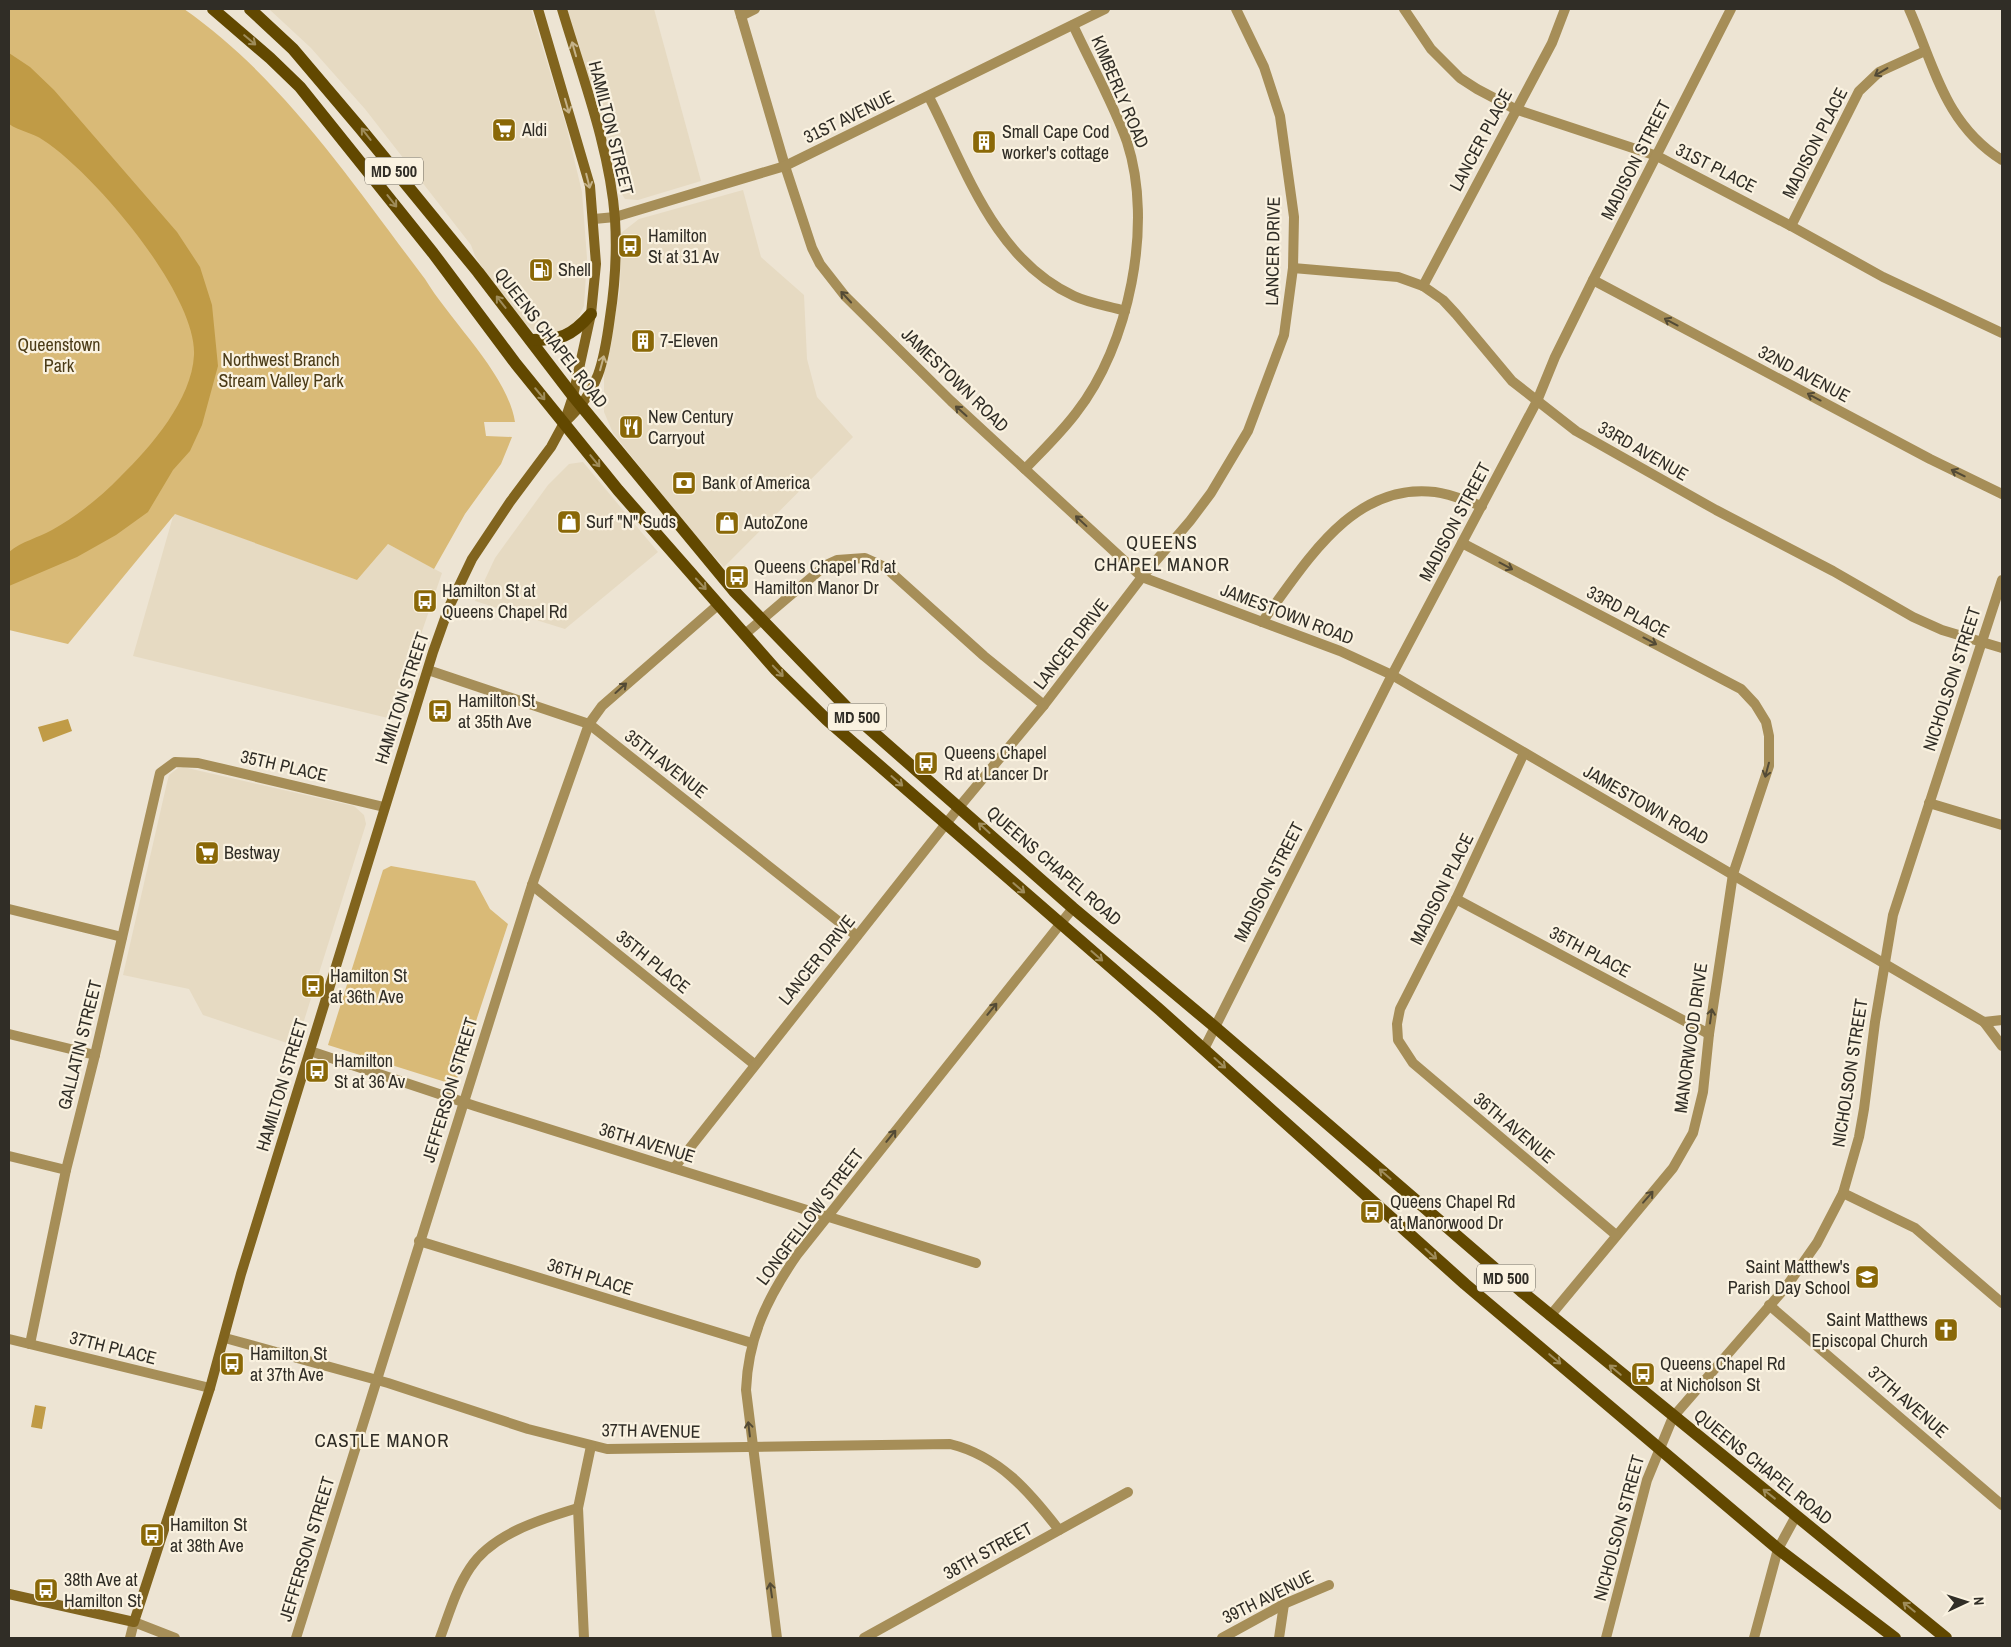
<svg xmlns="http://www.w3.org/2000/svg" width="2011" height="1647" viewBox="0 0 2011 1647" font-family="'Archivo Narrow',sans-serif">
  <rect width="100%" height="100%" fill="#ede4d3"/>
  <g fill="#e6dac2">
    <path d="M 269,9 L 531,9 L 566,125 L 582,192 L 587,258 L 584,306 L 573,328 L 555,335 L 537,333 L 522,321 L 494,285 L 475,256 L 471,245 L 365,109 L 311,48 Z"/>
    <path d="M 567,9 L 654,9 L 701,181 L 638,200 L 625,199 L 616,185 Z"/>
    <path d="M 743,190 L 761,257 L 804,295 L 807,359 L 817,397 L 853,437 L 724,567 L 691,531 L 613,433 L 604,412 L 604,371 L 620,290 L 621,233 L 639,219 Z"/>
    <path d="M 583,462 L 658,552 L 565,629 L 475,601 L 495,558 L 548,485 L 569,464 Z"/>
    <path d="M 174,513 L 357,580 L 388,544 L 442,573 L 392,719 L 133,656 Z"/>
    <path d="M 183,767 L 354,806 L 364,815 L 366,824 L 296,1046 L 203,1015 L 189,989 L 123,975 L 166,787 L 169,775 L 178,768 Z"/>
  </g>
  <g fill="#d9ba77">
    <path d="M 9,9 L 184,9 C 283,78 353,184 425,279 C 451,322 508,375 515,422 L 484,422 L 486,436 L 512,437 L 501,464 L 465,514 L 434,569 L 388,544 L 357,580 L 175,514 L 68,644 L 9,630 Z"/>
    <path d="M 391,866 L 475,881 L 490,909 L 508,924 L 455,1085 L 328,1045 L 383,870 Z"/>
  </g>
  <g fill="#c09b46">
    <path d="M 9,53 L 30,67 L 54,90 L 177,232 L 200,267 L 212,305 L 218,366 L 202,425 L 190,451 L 173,470 L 148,512 L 116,535 L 77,557 L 9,586 L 9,552 C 22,541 38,538 52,530 C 77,516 101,497 121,476 C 151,447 192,399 194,355 C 197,294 93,172 43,140 C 33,133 19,131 9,124 Z"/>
    <path d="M 68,719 L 72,731 L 43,742 L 38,727 Z"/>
    <path d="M 35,1405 L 46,1407 L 42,1429 L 31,1427 Z"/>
  </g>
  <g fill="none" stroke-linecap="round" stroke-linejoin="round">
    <g stroke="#a68e58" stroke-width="10">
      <path d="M 739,9 L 785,166 L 812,248 L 820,264 L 845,296 L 951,401 L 1142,577 L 1340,651 L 1392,675 L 1984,1022 L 2002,1046"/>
      <path d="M 1404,9 L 1431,49 L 1460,78 L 1477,89 L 1515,109 L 1657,156 L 1791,226 L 1883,277 L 2002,333"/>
      <path d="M 1909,9 C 1935,67 1944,123 2002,160"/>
      <path d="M 741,16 L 755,9"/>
      <path d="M 929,97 C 966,169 994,259 1074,296 C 1089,303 1108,306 1125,311"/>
      <path d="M 594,219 L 615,217 L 785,166 L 1105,9"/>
      <path d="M 1791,226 L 1859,91 L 1879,72 L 1925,51"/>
      <path d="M 1293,268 L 1398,277 L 1423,286 L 1443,300 L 1456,314 L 1512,381 L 1576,431 L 1716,510 L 1833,571 L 1913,617 L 1942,630 L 2002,648"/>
      <path d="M 1593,280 L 1930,459 L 2002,494"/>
      <path d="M 1423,286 L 1552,43 L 1565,9"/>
      <path d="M 1025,469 C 1042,451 1061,433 1076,413 C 1129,346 1154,224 1127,142 C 1114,105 1090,62 1073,25"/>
      <path d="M 1462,543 L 1741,689 L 1755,704 L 1766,722 L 1769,736 L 1769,766 L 1733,874 L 1709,1034 L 1703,1092 L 1693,1133 L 1673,1168 L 1550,1316"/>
      <path d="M 1262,622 C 1305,565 1351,482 1435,492 C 1451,494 1466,501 1482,506"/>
      <path d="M 745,634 L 826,565 L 837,560 L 865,558 L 885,567 L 984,656 L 1044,705"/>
      <path d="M 428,670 L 589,724 L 857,936"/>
      <path d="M 1524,753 L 1456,899 L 1400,1009 L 1397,1024 L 1398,1040 L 1413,1063 L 1616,1235"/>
      <path d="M 1929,803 L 2002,825"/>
      <path d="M 532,885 L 754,1064"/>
      <path d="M 1456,899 L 1709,1034"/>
      <path d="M 9,909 L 122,937"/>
      <path d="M 1984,1022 L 2002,1020"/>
      <path d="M 9,1034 L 95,1055"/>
      <path d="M 1204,1049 L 1392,675 L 1537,401 L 1555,357 L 1593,280 L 1731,9"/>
      <path d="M 310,1051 L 475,1106 L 976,1263"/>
      <path d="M 9,1156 L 66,1170"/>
      <path d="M 674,1168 L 960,806 L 1044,705 L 1142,577 L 1190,521 L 1211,493 L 1248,431 L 1284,335 L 1293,268 L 1294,217 L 1280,116 L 1264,67 L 1236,9"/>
      <path d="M 1843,1193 L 1915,1228 L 2002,1303"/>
      <path d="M 419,1241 L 752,1343"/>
      <path d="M 1769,1305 L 2002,1505"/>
      <path d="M 225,1338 L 388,1383 L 528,1429 L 607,1449 L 950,1444 C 999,1456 1029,1491 1059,1530"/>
      <path d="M 9,1339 L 210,1388"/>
      <path d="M 30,1344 L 66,1170 L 95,1055 L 160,773 L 175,762 L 198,763 L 384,807"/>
      <path d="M 296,1638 L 532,885 L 589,724 L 602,706 L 719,604"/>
      <path d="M 440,1638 C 449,1614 456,1589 470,1568 C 492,1534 541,1519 578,1508"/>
      <path d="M 584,1638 L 578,1508 L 591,1446"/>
      <path d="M 777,1638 L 746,1390 C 748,1338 767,1298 797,1255 L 1073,908"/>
      <path d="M 864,1638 L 1128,1492"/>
      <path d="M 1222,1638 L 1284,1604 L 1329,1585"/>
      <path d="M 1279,1638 L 1284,1604"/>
      <path d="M 1754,1638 L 1778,1549 L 1796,1516"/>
    </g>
    <g stroke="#a68e58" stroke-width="10">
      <path d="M 130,1638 L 134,1622 L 175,1638"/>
      <path d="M 1606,1638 L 1647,1480 L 1673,1417 L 1786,1287 L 1817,1243 L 1843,1193 L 1859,1137 L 1864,1109 L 1875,1022 L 1893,915 L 2002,580"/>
    </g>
    <g stroke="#81641e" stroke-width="10">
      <path d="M 562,9 C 582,76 610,149 615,219 C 617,252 615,285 610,317 C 604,362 599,391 565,422"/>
      <path d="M 9,1594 L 134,1622 L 210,1388 L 241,1274 L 433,652 L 449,607 L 472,559 L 510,502 L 551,447 L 564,423 L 573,396 L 591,314 L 596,264 L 590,186 L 538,9"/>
    </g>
    <g stroke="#624800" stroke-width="12">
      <path d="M 213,9 L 270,58 L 300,87 L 433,253 L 516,364 L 618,490 L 776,670 L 827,720 L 1160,1010 L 1465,1284 L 1778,1549 L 1895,1638"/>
      <path d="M 250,9 L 293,49 L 360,128 L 478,272 L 573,396 L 734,591 L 857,718 L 1073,908 L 1215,1027 L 1521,1291 L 1946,1638"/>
      <path d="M 531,340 C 560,340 571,337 591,314"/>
    </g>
  </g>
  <defs><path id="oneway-shaft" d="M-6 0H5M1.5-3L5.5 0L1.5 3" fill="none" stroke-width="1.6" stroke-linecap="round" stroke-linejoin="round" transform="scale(1.25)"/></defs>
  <g stroke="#9f8c5a">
    <use href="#oneway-shaft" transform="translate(250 40) rotate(40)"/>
    <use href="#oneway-shaft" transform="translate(366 134) rotate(-128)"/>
    <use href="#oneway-shaft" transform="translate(392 201) rotate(52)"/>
    <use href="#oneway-shaft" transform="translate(501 302) rotate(-128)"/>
    <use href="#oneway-shaft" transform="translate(540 394) rotate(50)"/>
    <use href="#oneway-shaft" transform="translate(595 461) rotate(51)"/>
    <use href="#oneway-shaft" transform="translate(701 584) rotate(47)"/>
    <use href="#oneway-shaft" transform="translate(778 671) rotate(46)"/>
    <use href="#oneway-shaft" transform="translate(897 781) rotate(41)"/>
    <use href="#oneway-shaft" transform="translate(984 828) rotate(-138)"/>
    <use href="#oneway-shaft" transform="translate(1019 888) rotate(41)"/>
    <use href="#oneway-shaft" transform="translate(1097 956) rotate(41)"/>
    <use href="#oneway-shaft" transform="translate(1220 1063) rotate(42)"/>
    <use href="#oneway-shaft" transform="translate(1385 1174) rotate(-139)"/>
    <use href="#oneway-shaft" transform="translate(1431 1254) rotate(42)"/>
    <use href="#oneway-shaft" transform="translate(1555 1359) rotate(40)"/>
    <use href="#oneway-shaft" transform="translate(1615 1370) rotate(-140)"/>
    <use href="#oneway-shaft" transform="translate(1769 1494) rotate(-142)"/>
    <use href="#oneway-shaft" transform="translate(1909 1607) rotate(-141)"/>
  </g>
  <g stroke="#c4b289">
    <use href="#oneway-shaft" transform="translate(574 49) rotate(-106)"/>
    <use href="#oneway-shaft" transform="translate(567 106) rotate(74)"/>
    <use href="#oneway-shaft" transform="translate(588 181) rotate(76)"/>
    <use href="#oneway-shaft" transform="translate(602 363) rotate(-75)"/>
  </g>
  <g stroke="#534a35">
    <use href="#oneway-shaft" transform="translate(1881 72) rotate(149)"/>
    <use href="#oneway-shaft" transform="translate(846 297) rotate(-133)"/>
    <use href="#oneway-shaft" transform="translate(1671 322) rotate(-152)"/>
    <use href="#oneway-shaft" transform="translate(1814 397) rotate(-152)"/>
    <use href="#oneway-shaft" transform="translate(961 411) rotate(-138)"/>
    <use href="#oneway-shaft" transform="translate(1958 473) rotate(-154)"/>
    <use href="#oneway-shaft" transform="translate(1081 521) rotate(-137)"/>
    <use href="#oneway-shaft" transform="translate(1506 566) rotate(28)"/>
    <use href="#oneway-shaft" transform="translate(1650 641) rotate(28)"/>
    <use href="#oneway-shaft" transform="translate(621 688) rotate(-42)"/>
    <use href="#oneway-shaft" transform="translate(1767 770) rotate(105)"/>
    <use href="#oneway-shaft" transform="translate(992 1009) rotate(-51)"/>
    <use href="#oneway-shaft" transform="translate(1711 1016) rotate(-82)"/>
    <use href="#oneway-shaft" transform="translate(891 1136) rotate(-51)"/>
    <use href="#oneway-shaft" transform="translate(1648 1197) rotate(-49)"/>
    <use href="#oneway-shaft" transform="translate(749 1429) rotate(-97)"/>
    <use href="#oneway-shaft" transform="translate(771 1590) rotate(-98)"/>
  </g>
  <defs>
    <symbol id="supermarket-square" viewBox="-11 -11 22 22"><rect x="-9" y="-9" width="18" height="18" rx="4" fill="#8a6807" stroke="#faf2e0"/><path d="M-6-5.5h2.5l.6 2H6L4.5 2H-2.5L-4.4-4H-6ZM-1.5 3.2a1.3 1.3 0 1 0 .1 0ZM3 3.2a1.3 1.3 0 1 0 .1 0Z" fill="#fff"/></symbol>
    <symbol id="building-square" viewBox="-11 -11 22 22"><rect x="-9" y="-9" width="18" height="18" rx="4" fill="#8a6807" stroke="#faf2e0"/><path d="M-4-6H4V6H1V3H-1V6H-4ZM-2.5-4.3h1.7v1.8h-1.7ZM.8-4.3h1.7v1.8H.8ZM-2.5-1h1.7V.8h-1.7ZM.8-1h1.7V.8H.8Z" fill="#fff"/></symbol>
    <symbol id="bus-square" viewBox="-11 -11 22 22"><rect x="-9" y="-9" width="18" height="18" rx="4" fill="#8a6807" stroke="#faf2e0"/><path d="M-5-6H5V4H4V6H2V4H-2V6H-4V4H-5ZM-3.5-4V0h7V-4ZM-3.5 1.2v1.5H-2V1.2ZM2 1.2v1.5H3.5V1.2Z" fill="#fff"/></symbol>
    <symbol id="fuel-square" viewBox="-11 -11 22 22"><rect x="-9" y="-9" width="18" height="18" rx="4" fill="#8a6807" stroke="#faf2e0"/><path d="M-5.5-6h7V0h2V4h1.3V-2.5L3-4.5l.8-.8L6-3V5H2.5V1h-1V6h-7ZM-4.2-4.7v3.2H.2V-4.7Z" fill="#fff"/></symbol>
    <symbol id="restaurant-square" viewBox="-11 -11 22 22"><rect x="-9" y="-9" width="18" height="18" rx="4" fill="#8a6807" stroke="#faf2e0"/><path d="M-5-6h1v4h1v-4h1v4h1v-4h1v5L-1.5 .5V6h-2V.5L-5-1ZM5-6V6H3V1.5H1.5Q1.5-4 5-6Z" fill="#fff"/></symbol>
    <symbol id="bank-square" viewBox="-11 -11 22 22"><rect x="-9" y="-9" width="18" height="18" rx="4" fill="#8a6807" stroke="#faf2e0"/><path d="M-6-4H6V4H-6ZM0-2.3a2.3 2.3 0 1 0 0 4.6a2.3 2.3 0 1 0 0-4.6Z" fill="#fff"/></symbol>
    <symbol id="shop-square" viewBox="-11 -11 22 22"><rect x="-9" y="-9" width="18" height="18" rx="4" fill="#8a6807" stroke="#faf2e0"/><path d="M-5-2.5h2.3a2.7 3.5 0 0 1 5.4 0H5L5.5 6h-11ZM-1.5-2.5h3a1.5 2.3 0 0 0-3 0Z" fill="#fff"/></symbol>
    <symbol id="school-square" viewBox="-11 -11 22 22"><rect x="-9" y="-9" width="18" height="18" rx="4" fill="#8a6807" stroke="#faf2e0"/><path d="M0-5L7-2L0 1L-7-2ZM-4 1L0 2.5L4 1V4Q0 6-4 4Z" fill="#fff"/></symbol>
    <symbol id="church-square" viewBox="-11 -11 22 22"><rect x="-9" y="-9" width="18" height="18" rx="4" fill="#8a6807" stroke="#faf2e0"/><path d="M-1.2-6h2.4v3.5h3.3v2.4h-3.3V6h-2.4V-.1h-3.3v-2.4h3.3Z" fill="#fff"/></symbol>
  </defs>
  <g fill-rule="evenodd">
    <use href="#supermarket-square" x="490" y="116" width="28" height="28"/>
    <use href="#building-square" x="970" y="128" width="28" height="28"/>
    <use href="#bus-square" x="616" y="232" width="28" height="28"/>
    <use href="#fuel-square" x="527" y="256" width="28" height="28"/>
    <use href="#building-square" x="629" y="327" width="28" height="28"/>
    <use href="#restaurant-square" x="617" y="413" width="28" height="28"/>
    <use href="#bank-square" x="670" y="469" width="28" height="28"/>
    <use href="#shop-square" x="555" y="508" width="28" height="28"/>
    <use href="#shop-square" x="713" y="509" width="28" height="28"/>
    <use href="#bus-square" x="723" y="563" width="28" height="28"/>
    <use href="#bus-square" x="411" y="587" width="28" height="28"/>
    <use href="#bus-square" x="426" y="697" width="28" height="28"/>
    <use href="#bus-square" x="912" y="749" width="28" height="28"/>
    <use href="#supermarket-square" x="193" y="839" width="28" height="28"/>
    <use href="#bus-square" x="299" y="972" width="28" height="28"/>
    <use href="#bus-square" x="303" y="1057" width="28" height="28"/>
    <use href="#bus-square" x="1358" y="1198" width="28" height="28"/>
    <use href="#school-square" x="1853" y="1263" width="28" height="28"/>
    <use href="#church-square" x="1932" y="1316" width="28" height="28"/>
    <use href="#bus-square" x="218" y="1350" width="28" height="28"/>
    <use href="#bus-square" x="1629" y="1360" width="28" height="28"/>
    <use href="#bus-square" x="138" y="1521" width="28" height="28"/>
    <use href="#bus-square" x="32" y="1576" width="28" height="28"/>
  </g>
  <g text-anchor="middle" stroke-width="4.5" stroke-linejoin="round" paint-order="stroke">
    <g fill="#faf2e0" stroke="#6d685e" stroke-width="1">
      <rect x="365" y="157.5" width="58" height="27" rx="4"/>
      <rect x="828" y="703.5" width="58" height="27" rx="4"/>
      <rect x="1477" y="1264.5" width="58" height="27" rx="4"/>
    </g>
    <g font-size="16" font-weight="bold" fill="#302d26">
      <text x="394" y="177">MD 500</text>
      <text x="857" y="723">MD 500</text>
      <text x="1506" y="1284">MD 500</text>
    </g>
    <g font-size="18" fill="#302d26" stroke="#faf2e0">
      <text transform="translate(1120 92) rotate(67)" y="6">KIMBERLY ROAD</text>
      <text transform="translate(849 117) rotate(-26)" y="6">31ST AVENUE</text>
      <text transform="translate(611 128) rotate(76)" y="6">HAMILTON STREET</text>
      <text transform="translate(1481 140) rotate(-62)" y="6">LANCER PLACE</text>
      <text transform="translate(1815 143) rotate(-63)" y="6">MADISON PLACE</text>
      <text transform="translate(1636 160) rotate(-63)" y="6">MADISON STREET</text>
      <text transform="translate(1716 168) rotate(27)" y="6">31ST PLACE</text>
      <text transform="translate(1273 251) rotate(-89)" y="6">LANCER DRIVE</text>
      <text transform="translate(551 338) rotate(52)" y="6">QUEENS CHAPEL ROAD</text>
      <text transform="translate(1804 374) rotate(28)" y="6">32ND AVENUE</text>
      <text transform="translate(955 380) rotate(44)" y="6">JAMESTOWN ROAD</text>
      <text transform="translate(1643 451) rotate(30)" y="6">33RD AVENUE</text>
      <text transform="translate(1455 522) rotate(-62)" y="6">MADISON STREET</text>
      <text transform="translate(1628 612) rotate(28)" y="6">33RD PLACE</text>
      <text transform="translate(1287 614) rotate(21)" y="6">JAMESTOWN ROAD</text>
      <text transform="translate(1071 644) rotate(-52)" y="6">LANCER DRIVE</text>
      <text transform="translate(1952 679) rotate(-72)" y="6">NICHOLSON STREET</text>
      <text transform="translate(402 698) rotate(-72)" y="6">HAMILTON STREET</text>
      <text transform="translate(666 764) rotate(38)" y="6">35TH AVENUE</text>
      <text transform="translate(284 766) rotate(13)" y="6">35TH PLACE</text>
      <text transform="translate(1646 805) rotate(30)" y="6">JAMESTOWN ROAD</text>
      <text transform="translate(1054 866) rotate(41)" y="6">QUEENS CHAPEL ROAD</text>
      <text transform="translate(1269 882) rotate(-63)" y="6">MADISON STREET</text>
      <text transform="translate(1442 889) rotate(-64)" y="6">MADISON PLACE</text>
      <text transform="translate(1590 952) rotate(28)" y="6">35TH PLACE</text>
      <text transform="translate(817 960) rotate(-51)" y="6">LANCER DRIVE</text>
      <text transform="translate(653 962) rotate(39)" y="6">35TH PLACE</text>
      <text transform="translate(1691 1038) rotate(-82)" y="6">MANORWOOD DRIVE</text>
      <text transform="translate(80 1045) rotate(-76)" y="6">GALLATIN STREET</text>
      <text transform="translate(1850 1073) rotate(-81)" y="6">NICHOLSON STREET</text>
      <text transform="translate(282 1085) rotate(-73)" y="6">HAMILTON STREET</text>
      <text transform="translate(450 1090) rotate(-73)" y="6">JEFFERSON STREET</text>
      <text transform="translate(1514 1128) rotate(40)" y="6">36TH AVENUE</text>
      <text transform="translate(647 1143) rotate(17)" y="6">36TH AVENUE</text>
      <text transform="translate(810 1217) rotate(-53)" y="6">LONGFELLOW STREET</text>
      <text transform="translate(590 1277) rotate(17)" y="6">36TH PLACE</text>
      <text transform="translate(113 1348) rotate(14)" y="6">37TH PLACE</text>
      <text transform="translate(1908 1402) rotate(41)" y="6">37TH AVENUE</text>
      <text transform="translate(651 1431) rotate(1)" y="6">37TH AVENUE</text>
      <text transform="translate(1763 1467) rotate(39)" y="6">QUEENS CHAPEL ROAD</text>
      <text transform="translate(1619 1528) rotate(-75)" y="6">NICHOLSON STREET</text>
      <text transform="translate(307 1549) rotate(-73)" y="6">JEFFERSON STREET</text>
      <text transform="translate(988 1551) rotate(-29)" y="6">38TH STREET</text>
      <text transform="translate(1268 1597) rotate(-26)" y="6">39TH AVENUE</text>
    </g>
    <g font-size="18" fill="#302d26" stroke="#faf2e0" text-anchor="start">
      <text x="522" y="136">Aldi</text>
      <text x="1002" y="138">Small Cape Cod<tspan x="1002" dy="21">worker's cottage</tspan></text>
      <text x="648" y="242">Hamilton<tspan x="648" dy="21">St at 31 Av</tspan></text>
      <text x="558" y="276">Shell</text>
      <text x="660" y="347">7-Eleven</text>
      <text x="648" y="423">New Century<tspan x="648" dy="21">Carryout</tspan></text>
      <text x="702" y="489">Bank of America</text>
      <text x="586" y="528">Surf "N" Suds</text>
      <text x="744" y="529">AutoZone</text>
      <text x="754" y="573">Queens Chapel Rd at<tspan x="754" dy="21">Hamilton Manor Dr</tspan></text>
      <text x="442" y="597">Hamilton St at<tspan x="442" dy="21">Queens Chapel Rd</tspan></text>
      <text x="458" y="707">Hamilton St<tspan x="458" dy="21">at 35th Ave</tspan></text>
      <text x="944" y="759">Queens Chapel<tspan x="944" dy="21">Rd at Lancer Dr</tspan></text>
      <text x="224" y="859">Bestway</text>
      <text x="330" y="982">Hamilton St<tspan x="330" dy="21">at 36th Ave</tspan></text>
      <text x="334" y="1067">Hamilton<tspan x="334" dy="21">St at 36 Av</tspan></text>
      <text x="1390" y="1208">Queens Chapel Rd<tspan x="1390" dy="21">at Manorwood Dr</tspan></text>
      <text x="1850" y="1273" text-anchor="end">Saint Matthew's<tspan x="1850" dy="21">Parish Day School</tspan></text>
      <text x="1928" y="1326" text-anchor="end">Saint Matthews<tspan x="1928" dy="21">Episcopal Church</tspan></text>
      <text x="250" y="1360">Hamilton St<tspan x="250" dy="21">at 37th Ave</tspan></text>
      <text x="1660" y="1370">Queens Chapel Rd<tspan x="1660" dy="21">at Nicholson St</tspan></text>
      <text x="170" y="1531">Hamilton St<tspan x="170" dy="21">at 38th Ave</tspan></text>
      <text x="64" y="1586">38th Ave at<tspan x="64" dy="21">Hamilton St</tspan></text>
    </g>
    <g font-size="18" fill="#4b3b17" stroke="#faf2e0">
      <text x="59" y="351">Queenstown<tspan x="59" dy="21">Park</tspan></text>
      <text x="281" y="366">Northwest Branch<tspan x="281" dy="21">Stream Valley Park</tspan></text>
    </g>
    <g font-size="19" letter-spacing="1" fill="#302d26" stroke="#faf2e0">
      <text x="1162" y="549">QUEENS<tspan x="1162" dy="22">CHAPEL MANOR</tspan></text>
      <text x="382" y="1447">CASTLE MANOR</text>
    </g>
  </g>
  <rect width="2011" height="1647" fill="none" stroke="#302d26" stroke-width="20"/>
  <g transform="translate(1966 1602) rotate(86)" stroke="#faf2e0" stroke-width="4" paint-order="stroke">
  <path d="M0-4L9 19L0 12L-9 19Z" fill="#302d26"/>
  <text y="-8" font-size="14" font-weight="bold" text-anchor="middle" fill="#302d26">N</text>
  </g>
</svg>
